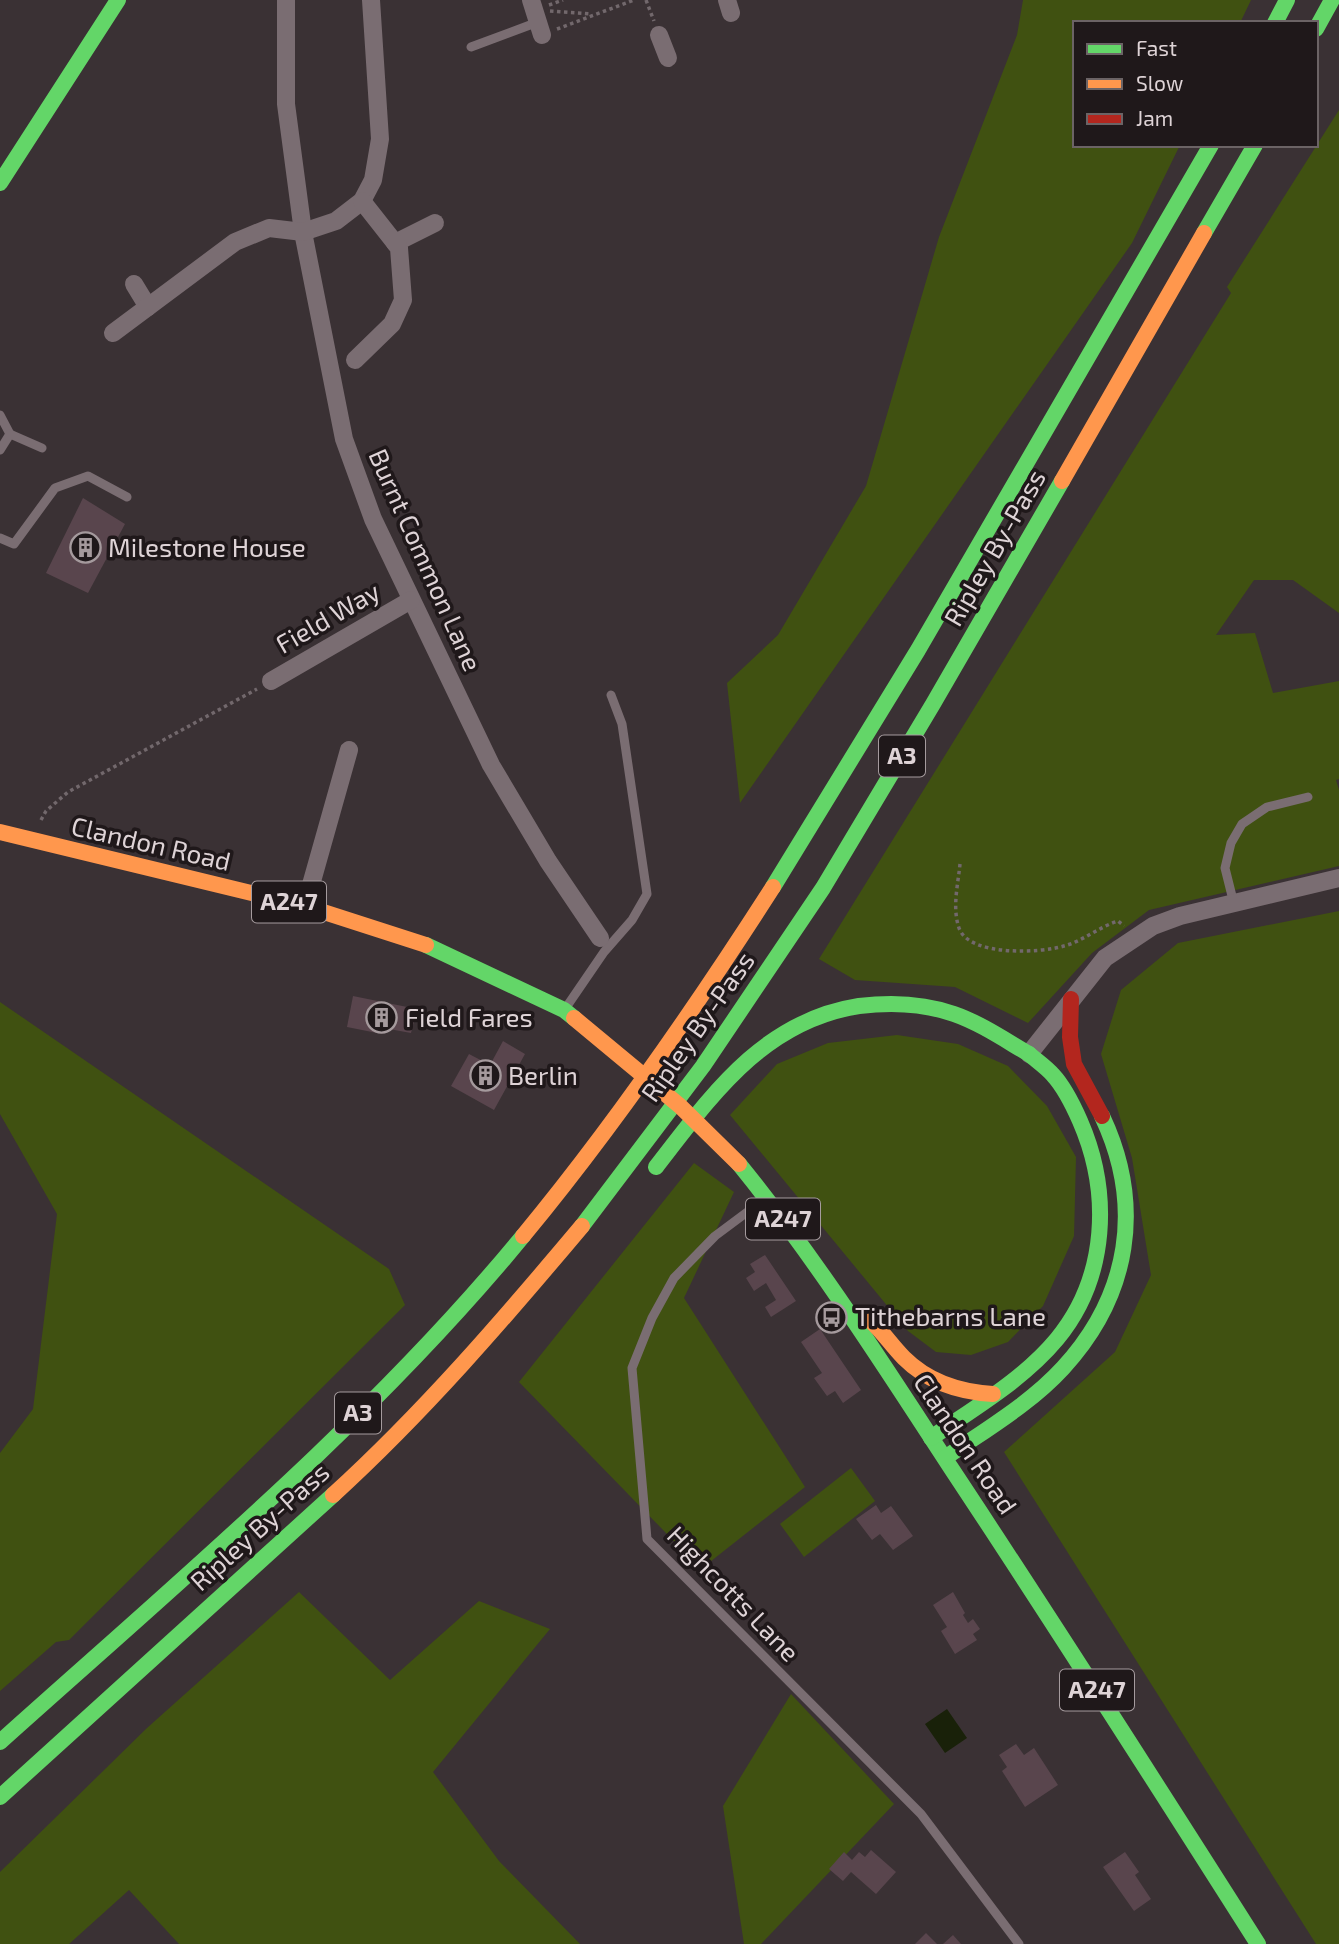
<svg xmlns="http://www.w3.org/2000/svg" width="1339" height="1944" viewBox="0 0 1339 1944" font-family="'Exo 2',sans-serif">
  <rect width="100%" height="100%" fill="#3a3134"/>
  <g fill="#405111">
    <path d="M 1023,0 L 1251,0 L 1240,23 L 1075,23 L 1075,145 L 1180,145 L 1132,243 L 740,803 L 727,683 L 778,635 L 866,486 L 939,237 L 1017,35 Z"/>
    <path d="M 1339,110 L 1339,613 L 1293,580 L 1254,580 L 1216,635 L 1255,633 L 1273,693 L 1339,681 L 1339,779 L 1336,780 L 1339,790 L 1339,866 L 1149,910 L 1092,953 L 1028,1023 L 955,987 L 855,980 L 819,959 L 1231,293 L 1227,287 Z"/>
    <path d="M 1339,911 L 1339,1944 L 1316,1944 L 1004,1452 L 1115,1352 L 1151,1275 L 1132,1158 L 1101,1054 L 1121,990 L 1178,943 Z"/>
    <path d="M 0,1002 L 389,1269 L 405,1305 L 69,1640 L 56,1642 L 0,1691 L 0,1453 L 33,1409 L 57,1214 L 0,1114 Z"/>
    <path d="M 897,1035 L 958,1044 L 1008,1066 L 1047,1106 L 1076,1157 L 1074,1236 L 1043,1306 L 1008,1342 L 971,1355 L 936,1352 L 908,1331 L 730,1115 L 777,1064 L 828,1043 Z"/>
    <path d="M 694,1163 L 734,1192 L 684,1298 L 805,1487 L 701,1569 L 519,1382 Z"/>
    <path d="M 851,1468 L 875,1501 L 804,1557 L 780,1524 Z"/>
    <path d="M 299,1592 L 390,1680 L 479,1601 L 550,1629 L 433,1772 L 499,1861 L 580,1944 L 179,1944 L 129,1890 L 69,1944 L 0,1944 L 0,1872 L 147,1728 Z"/>
    <path d="M 791,1694 L 894,1804 L 761,1944 L 744,1944 L 723,1806 Z"/>
  </g>
  <path fill="#192109" d="M 947,1709 L 967,1738 L 945,1753 L 925,1724 Z"/>
  <g fill="#59454d">
    <path d="M 83,498 L 125,524 L 88,593 L 46,573 Z"/>
    <path d="M 353,996 L 417,1009 L 411,1033 L 378,1027 L 377,1033 L 347,1027 Z"/>
    <path d="M 503,1041 L 525,1054 L 494,1110 L 451,1086 L 469,1054 L 490,1065 Z"/>
    <path d="M 765,1255 L 796,1301 L 771,1317 L 765,1307 L 776,1300 L 766,1283 L 754,1291 L 746,1278 L 755,1272 L 750,1264 Z"/>
    <path d="M 820,1329 L 861,1390 L 843,1403 L 835,1391 L 827,1396 L 814,1378 L 822,1373 L 801,1342 Z"/>
    <path d="M 876,1505 L 881,1513 L 891,1506 L 913,1536 L 893,1550 L 880,1534 L 872,1540 L 856,1519 Z"/>
    <path d="M 953,1592 L 965,1613 L 963,1615 L 968,1623 L 973,1619 L 980,1629 L 973,1634 L 977,1640 L 955,1654 L 941,1631 L 947,1627 L 933,1605 Z"/>
    <path d="M 1016,1744 L 1024,1755 L 1034,1748 L 1058,1785 L 1025,1807 L 1002,1771 L 1007,1767 L 999,1755 Z"/>
    <path d="M 871,1850 L 896,1872 L 876,1894 L 851,1872 L 843,1881 L 829,1869 L 844,1852 L 852,1860 L 859,1852 L 865,1857 Z"/>
    <path d="M 1125,1852 L 1139,1872 L 1135,1875 L 1151,1899 L 1134,1911 L 1103,1867 Z"/>
    <path d="M 926,1933 L 937,1944 L 915,1944 Z"/>
    <path d="M 953,1935 L 961,1944 L 943,1944 Z"/>
  </g>
  <g fill="none" stroke-linecap="round" stroke-linejoin="round">
    <g stroke="#72686c" stroke-width="3.5" stroke-dasharray="3.5 3.5" stroke-linecap="butt">
      <path d="M 646,0 L 654,21"/>
      <path d="M 549,5 L 563,0"/>
      <path d="M 550,11 L 591,14"/>
      <path d="M 557,29 L 634,0"/>
      <path d="M 41,820 L 46,811 L 68,792 L 257,689"/>
      <path d="M 960,864 C 958,885 952,907 959,928 C 969,957 1041,953 1064,946 C 1083,941 1099,927 1118,921 L 1124,926"/>
    </g>
    <g stroke="#7a6d72" stroke-width="9">
      <path d="M 471,47 L 538,22"/>
      <path d="M 0,415 L 10,434"/>
      <path d="M 0,450 L 10,434 L 42,448"/>
      <path d="M 0,538 L 14,544 L 55,488 L 88,476 L 127,497"/>
      <path d="M 1234,904 L 1225,868 L 1231,843 L 1242,824 L 1267,807 L 1308,797"/>
      <path d="M 565,1009 L 604,952 L 632,920 L 647,894 L 622,724 L 611,695"/>
      <path d="M 762,1201 L 715,1236 L 674,1278 L 652,1318 L 632,1368 L 647,1539 L 921,1814 L 1019,1944"/>
    </g>
    <g stroke="#7a6d72" stroke-width="18">
      <path d="M 286,0 L 286,104 L 303,232 L 344,439 L 373,519 L 491,765 L 548,861 L 600,938"/>
      <path d="M 531,0 L 542,35"/>
      <path d="M 727,0 L 731,13"/>
      <path d="M 659,35 L 668,58"/>
      <path d="M 395,243 L 435,223"/>
      <path d="M 134,284 L 148,307"/>
      <path d="M 113,333 L 235,242 L 269,228 L 303,232 L 336,221 L 362,201 L 373,180 L 380,139 L 371,0"/>
      <path d="M 355,360 L 392,324 L 403,300 L 399,248 L 362,201"/>
      <path d="M 271,681 L 411,600"/>
      <path d="M 305,906 L 349,750"/>
      <path d="M 1029,1054 L 1105,958 L 1153,926 L 1180,916 L 1339,878"/>
    </g>
    <g stroke="#63d668" stroke-width="16">
      <path d="M 1275,23 L 1287,0"/>
      <path d="M 1316,29 L 1332,0"/>
      <path d="M 0,183 L 118,0"/>
      <path d="M 1204,233 L 1255,145"/>
      <path d="M 773,887 L 918,650 L 1211,145"/>
      <path d="M 426,945 L 564,1010 L 574,1018"/>
      <path d="M 739,1164 C 817,1260 883,1364 951,1468 C 1055,1625 1157,1785 1258,1944"/>
      <path d="M 656,1167 C 712,1095 763,1021 859,1006 C 891,1002 923,1003 954,1014 C 980,1023 1005,1040 1029,1054"/>
      <path d="M 582,1226 L 703,1066 L 823,888 L 933,704 L 1062,481"/>
      <path d="M 931,1438 C 974,1408 1023,1380 1057,1339 C 1108,1277 1111,1192 1080,1121 C 1073,1105 1065,1088 1053,1075 C 1046,1067 1037,1061 1029,1054"/>
      <path d="M 945,1458 C 985,1430 1030,1404 1063,1368 C 1130,1295 1144,1205 1102,1116"/>
      <path d="M 0,1742 C 178,1582 371,1421 523,1236"/>
      <path d="M 0,1797 L 333,1495"/>
    </g>
    <g stroke="#ff974d" stroke-width="16">
      <path d="M 1062,481 L 1204,233"/>
      <path d="M 0,832 L 305,906 L 426,945"/>
      <path d="M 523,1236 C 614,1126 696,1007 773,887"/>
      <path d="M 871,1321 C 883,1332 892,1346 904,1358 C 928,1382 959,1392 993,1394"/>
      <path d="M 333,1495 C 424,1412 503,1320 582,1226"/>
    </g>
    <path stroke="#b3261e" stroke-width="16" d="M 1071,999 L 1070,1037 L 1074,1064 L 1102,1116"/>
    <path stroke="#ff974d" stroke-width="16" d="M 574,1018 L 680,1106 L 739,1164"/>
  </g>
  <defs>
    <symbol id="building-ring" viewBox="-11 -11 22 22"><circle r="9.5" fill="#1f181a" stroke="#a59a9d" stroke-width="1.5"/><path d="M-4-6H4V6H1V3H-1V6H-4ZM-2.5-4.3h1.7v1.8h-1.7ZM.8-4.3h1.7v1.8H.8ZM-2.5-1h1.7V.8h-1.7ZM.8-1h1.7V.8H.8Z" fill="#a59a9d"/></symbol>
    <symbol id="bus-ring" viewBox="-11 -11 22 22"><circle r="9.5" fill="#1f181a" stroke="#a59a9d" stroke-width="1.5"/><path d="M-5-6H5V4H4V6H2V4H-2V6H-4V4H-5ZM-3.5-4V0h7V-4ZM-3.5 1.2v1.5H-2V1.2ZM2 1.2v1.5H3.5V1.2Z" fill="#a59a9d"/></symbol>
  </defs>
  <g fill-rule="evenodd">
    <use href="#building-ring" x="68" y="530" width="35" height="35"/>
    <use href="#building-ring" x="364" y="1000" width="35" height="35"/>
    <use href="#building-ring" x="468" y="1058" width="35" height="35"/>
    <use href="#bus-ring" x="814" y="1300" width="35" height="35"/>
  </g>
  <g text-anchor="middle" stroke-width="7" stroke-linejoin="round" paint-order="stroke">
    <g fill="#1f181a" stroke="#a59b9e" stroke-width="2">
      <rect x="879" y="735.5" width="46" height="41" rx="5"/>
      <rect x="252" y="881.5" width="74" height="41" rx="5"/>
      <rect x="746" y="1198.5" width="74" height="41" rx="5"/>
      <rect x="335" y="1392.5" width="46" height="41" rx="5"/>
      <rect x="1060" y="1669.5" width="74" height="41" rx="5"/>
    </g>
    <g font-size="24" font-weight="bold" fill="#ded3d6">
      <text x="902" y="764">A3</text>
      <text x="289" y="910">A247</text>
      <text x="783" y="1227">A247</text>
      <text x="358" y="1421">A3</text>
      <text x="1097" y="1698">A247</text>
    </g>
    <g font-size="26" fill="#ded3d6" stroke="#1f181a" text-anchor="start">
      <text x="108" y="557">Milestone House</text>
      <text x="405" y="1027">Field Fares</text>
      <text x="508" y="1085">Berlin</text>
      <text x="855" y="1326">Tithebarns Lane</text>
    </g>
    <g font-size="26" fill="#ded3d6" stroke="#1f181a">
      <text transform="translate(995 548) rotate(-60)" y="9">Ripley By-Pass</text>
      <text transform="translate(425 560) rotate(66)" y="9">Burnt Common Lane</text>
      <text transform="translate(328 618) rotate(-30)" y="9">Field Way</text>
      <text transform="translate(151 844) rotate(13)" y="9">Clandon Road</text>
      <text transform="translate(698 1027) rotate(-55)" y="9">Ripley By-Pass</text>
      <text transform="translate(965 1444) rotate(56)" y="9">Clandon Road</text>
      <text transform="translate(260 1527) rotate(-42)" y="9">Ripley By-Pass</text>
      <text transform="translate(733 1594) rotate(46)" y="9">Highcotts Lane</text>
    </g>
  </g>
  <rect x="1073" y="21" width="245" height="126" fill="#1f181a" stroke="#6b6365" stroke-width="2"/>
  <rect x="1087" y="44" width="35" height="10" fill="#63d668" stroke="#6b6365" stroke-width="2"/>
  <text x="1136" y="56" font-size="21" fill="#ded3d6">Fast</text>
  <rect x="1087" y="79" width="35" height="10" fill="#ff974d" stroke="#6b6365" stroke-width="2"/>
  <text x="1136" y="91" font-size="21" fill="#ded3d6">Slow</text>
  <rect x="1087" y="114" width="35" height="10" fill="#b3261e" stroke="#6b6365" stroke-width="2"/>
  <text x="1136" y="126" font-size="21" fill="#ded3d6">Jam</text>
</svg>
